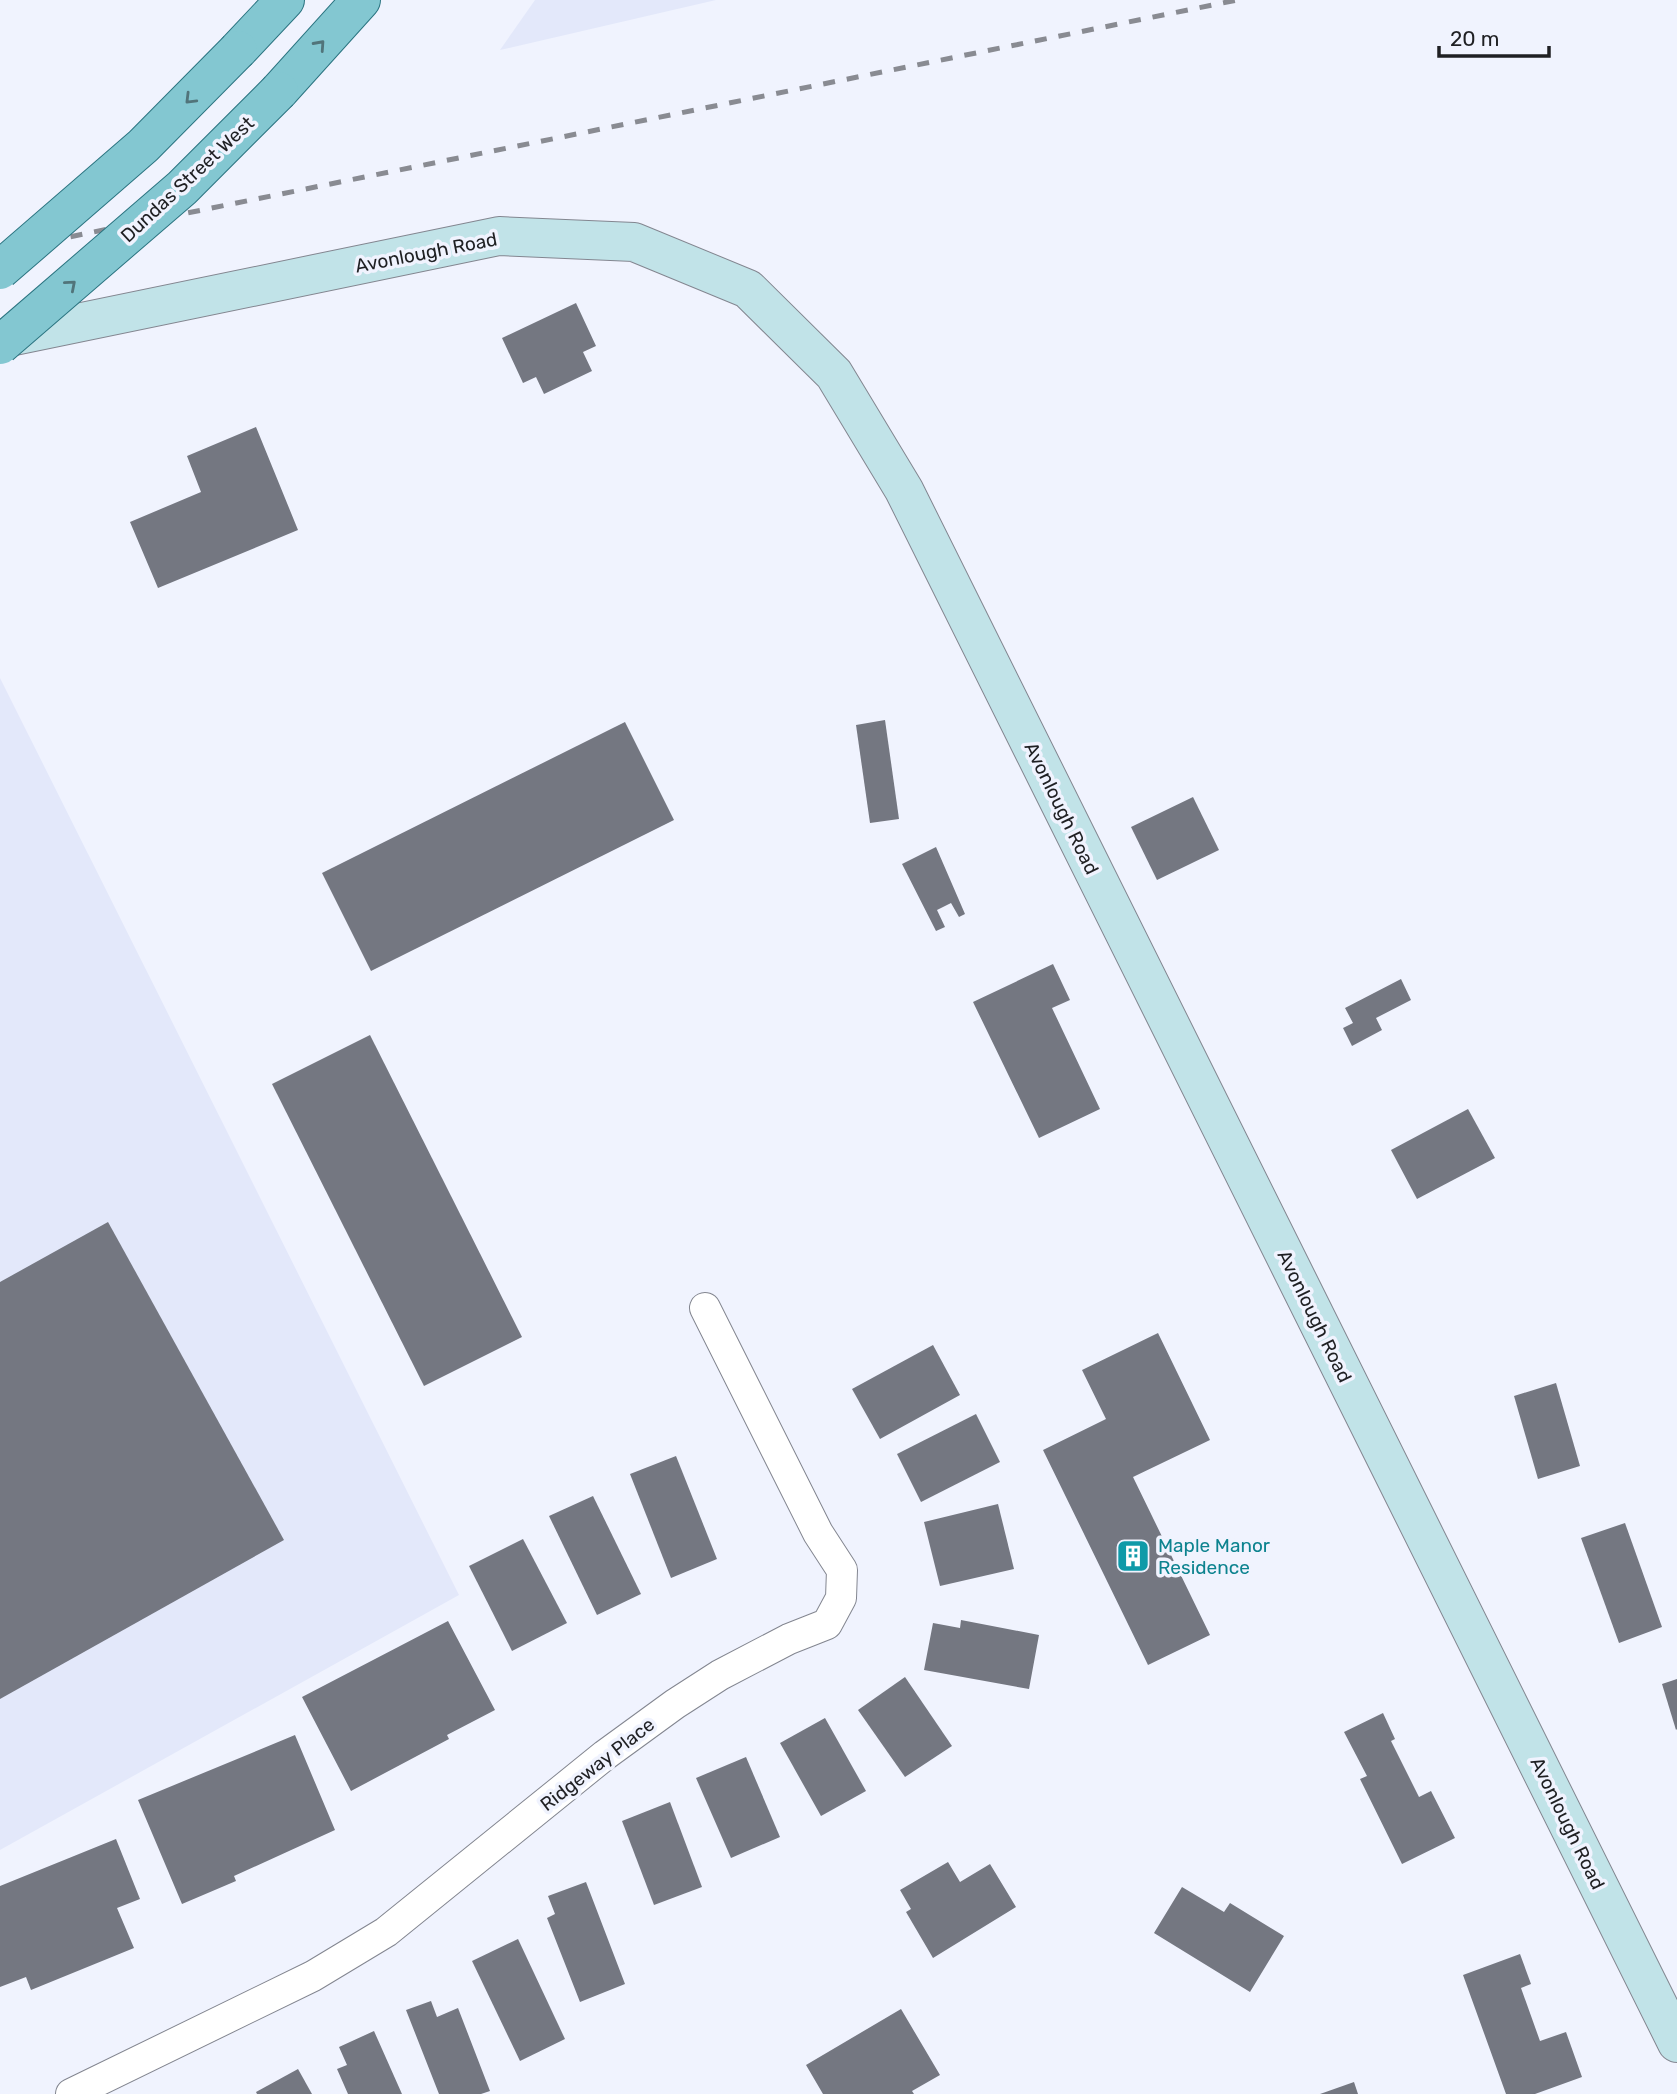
<svg xmlns="http://www.w3.org/2000/svg" width="1677" height="2094" viewBox="0 0 1677 2094" font-family="Rubik,sans-serif">
  <rect width="100%" height="100%" fill="#f0f3fe"/>
  <g fill="#e3e8fa">
    <path d="M 535,0 L 716,0 L 500,50 Z"/>
    <path d="M 0,678 L 459,1595 L 0,1850 Z"/>
  </g>
  <g fill="#747781">
    <path d="M 576,303 L 596,346 L 583,352 L 592,371 L 544,394 L 536,377 L 523,383 L 502,338 Z"/>
    <path d="M 256,427 L 298,530 L 158,588 L 130,522 L 201,492 L 187,456 Z"/>
    <path d="M 885,720 L 899,819 L 870,823 L 856,725 Z"/>
    <path d="M 625,722 L 674,820 L 371,971 L 322,873 Z"/>
    <path d="M 1193,797 L 1219,850 L 1157,880 L 1131,827 Z"/>
    <path d="M 936,847 L 965,914 L 959,917 L 951,903 L 937,910 L 945,927 L 936,931 L 902,864 Z"/>
    <path d="M 1053,964 L 1070,1000 L 1052,1008 L 1100,1109 L 1039,1138 L 973,1002 Z"/>
    <path d="M 1401,979 L 1411,1000 L 1376,1018 L 1382,1030 L 1352,1046 L 1343,1028 L 1353,1023 L 1345,1008 Z"/>
    <path d="M 370,1035 L 522,1337 L 424,1386 L 272,1084 Z"/>
    <path d="M 1468,1109 L 1495,1158 L 1417,1199 L 1391,1150 Z"/>
    <path d="M 108,1222 L 284,1540 L 0,1699 L 0,1282 Z"/>
    <path d="M 1158,1333 L 1210,1440 L 1133,1477 L 1210,1635 L 1148,1665 L 1043,1450 L 1106,1419 L 1082,1370 Z"/>
    <path d="M 933,1345 L 960,1395 L 880,1439 L 852,1389 Z"/>
    <path d="M 1556,1383 L 1580,1466 L 1538,1479 L 1514,1396 Z"/>
    <path d="M 976,1414 L 1000,1462 L 921,1502 L 897,1454 Z"/>
    <path d="M 676,1456 L 717,1559 L 671,1578 L 630,1474 Z"/>
    <path d="M 593,1496 L 641,1594 L 597,1615 L 549,1516 Z"/>
    <path d="M 998,1504 L 1014,1569 L 940,1586 L 924,1522 Z"/>
    <path d="M 1625,1523 L 1662,1627 L 1619,1643 L 1581,1538 Z"/>
    <path d="M 523,1539 L 567,1623 L 512,1651 L 469,1566 Z"/>
    <path d="M 961,1620 L 1039,1635 L 1029,1689 L 924,1670 L 933,1623 L 960,1628 Z"/>
    <path d="M 448,1621 L 495,1710 L 447,1735 L 449,1739 L 351,1791 L 302,1697 Z"/>
    <path d="M 905,1677 L 952,1746 L 905,1777 L 858,1710 Z"/>
    <path d="M 1677,1679 L 1677,1729 L 1676,1730 L 1662,1684 Z"/>
    <path d="M 1383,1713 L 1395,1739 L 1391,1741 L 1419,1797 L 1431,1791 L 1455,1838 L 1402,1864 L 1360,1779 L 1367,1776 L 1344,1732 Z"/>
    <path d="M 825,1718 L 866,1791 L 821,1816 L 780,1743 Z"/>
    <path d="M 295,1735 L 335,1830 L 234,1876 L 236,1881 L 182,1904 L 138,1800 Z"/>
    <path d="M 746,1757 L 780,1837 L 731,1858 L 696,1778 Z"/>
    <path d="M 670,1802 L 702,1887 L 654,1905 L 622,1821 Z"/>
    <path d="M 116,1839 L 140,1899 L 117,1908 L 134,1948 L 31,1990 L 26,1977 L 0,1987 L 0,1886 Z"/>
    <path d="M 948,1862 L 960,1882 L 990,1864 L 1016,1907 L 933,1958 L 906,1912 L 911,1909 L 900,1890 Z"/>
    <path d="M 586,1882 L 625,1984 L 580,2002 L 547,1918 L 555,1914 L 548,1896 Z"/>
    <path d="M 1182,1887 L 1224,1912 L 1230,1903 L 1284,1936 L 1250,1992 L 1154,1933 Z"/>
    <path d="M 518,1939 L 565,2039 L 520,2061 L 472,1961 Z"/>
    <path d="M 1520,1954 L 1531,1984 L 1521,1988 L 1540,2041 L 1566,2032 L 1582,2077 L 1535,2094 L 1506,2094 L 1463,1975 Z"/>
    <path d="M 431,2001 L 437,2017 L 458,2008 L 490,2091 L 481,2094 L 439,2094 L 406,2010 Z"/>
    <path d="M 901,2009 L 940,2075 L 912,2091 L 914,2094 L 823,2094 L 806,2065 Z"/>
    <path d="M 374,2031 L 402,2094 L 348,2094 L 337,2069 L 347,2065 L 339,2047 Z"/>
    <path d="M 298,2069 L 312,2094 L 257,2094 L 256,2092 Z"/>
    <path d="M 1354,2082 L 1358,2094 L 1320,2094 Z"/>
  </g>
  <g fill="none" stroke-linecap="round" stroke-linejoin="round">
    <defs>
      <path id="street" d="M 71,2094 L 313,1976 L 386,1932 L 605,1755 L 675,1704 L 720,1675 L 789,1639 L 827,1624 L 841,1598 L 842,1570 L 818,1533 L 705,1308"/>
      <path id="secondary" d="M 0,339 L 499,236 L 634,242 L 748,289 L 834,374 L 904,490 L 1677,2043"/>
      <g id="primary">
        <path d="M 238,50 L 285,0"/>
        <path d="M 279,91 L 361,0"/>
      </g>
    </defs>
    <use href="#street" stroke="#838690" stroke-width="32"/>
    <use href="#secondary" stroke="#838690" stroke-width="40"/>
    <use href="#primary" stroke="#2b7481" stroke-width="40"/>
    <use href="#street" stroke="#fff" stroke-width="30"/>
    <use href="#secondary" stroke="#c1e3e8" stroke-width="38"/>
    <use href="#primary" stroke="#83c7d1" stroke-width="38"/>
    <path stroke="#898b92" stroke-width="5" stroke-dasharray="12 12" stroke-linecap="butt" d="M 0,251 L 1237,0"/>
    <defs>
      <g id="primary-bridge">
        <path d="M 0,270 L 143,146 L 238,50"/>
        <path d="M 0,345 L 182,188 L 279,91"/>
      </g>
    </defs>
    <use href="#primary-bridge" stroke="#2b7481" stroke-width="40" stroke-linecap="butt"/>
    <use href="#primary-bridge" stroke="#83c7d1" stroke-width="38"/>
  </g>
  <defs><path id="oneway-chevron" d="M-2-3.5L2.5 0L-2 3.5" fill="none" stroke-width="1.6" stroke-linecap="round" stroke-linejoin="round" transform="scale(1.75)"/></defs>
  <g stroke="#51747a">
    <use href="#oneway-chevron" transform="translate(320 45) rotate(-48)"/>
    <use href="#oneway-chevron" transform="translate(190 99) rotate(135)"/>
    <use href="#oneway-chevron" transform="translate(71 285) rotate(-41)"/>
  </g>
  <defs>
    <symbol id="building-square" viewBox="-11 -11 22 22"><rect x="-9" y="-9" width="18" height="18" rx="4" fill="#0f9aa8" stroke="#f0f3fe"/><path d="M-4-6H4V6H1V3H-1V6H-4ZM-2.5-4.3h1.7v1.8h-1.7ZM.8-4.3h1.7v1.8H.8ZM-2.5-1h1.7V.8h-1.7ZM.8-1h1.7V.8H.8Z" fill="#fff"/></symbol>
  </defs>
  <g fill-rule="evenodd">
    <use href="#building-square" x="1114" y="1537" width="38" height="38"/>
  </g>
  <g text-anchor="middle" stroke-width="7" stroke-linejoin="round" paint-order="stroke">
    <g font-size="19" fill="#1f2023" stroke="#f0f3fe">
      <text transform="translate(187 179) rotate(-43)" y="7">Dundas Street West</text>
      <text transform="translate(426 252) rotate(-11)" y="7">Avonlough Road</text>
      <text transform="translate(1062 808) rotate(64)" y="7">Avonlough Road</text>
      <text transform="translate(1315 1316) rotate(64)" y="7">Avonlough Road</text>
      <text transform="translate(597 1764) rotate(-38)" y="7">Ridgeway Place</text>
      <text transform="translate(1568 1823) rotate(64)" y="7">Avonlough Road</text>
    </g>
    <g font-size="19" fill="#0d838f" stroke="#f0f3fe" text-anchor="start">
      <text x="1158" y="1552">Maple Manor<tspan x="1158" dy="22">Residence</tspan></text>
    </g>
  </g>
  <path d="M1439 46v10h110v-10" fill="none" stroke="#1f2023" stroke-width="3.5"/>
  <text x="1450" y="46" font-size="21" fill="#1f2023" stroke="#f0f3fe" stroke-width="5" paint-order="stroke">20 m</text>
</svg>
